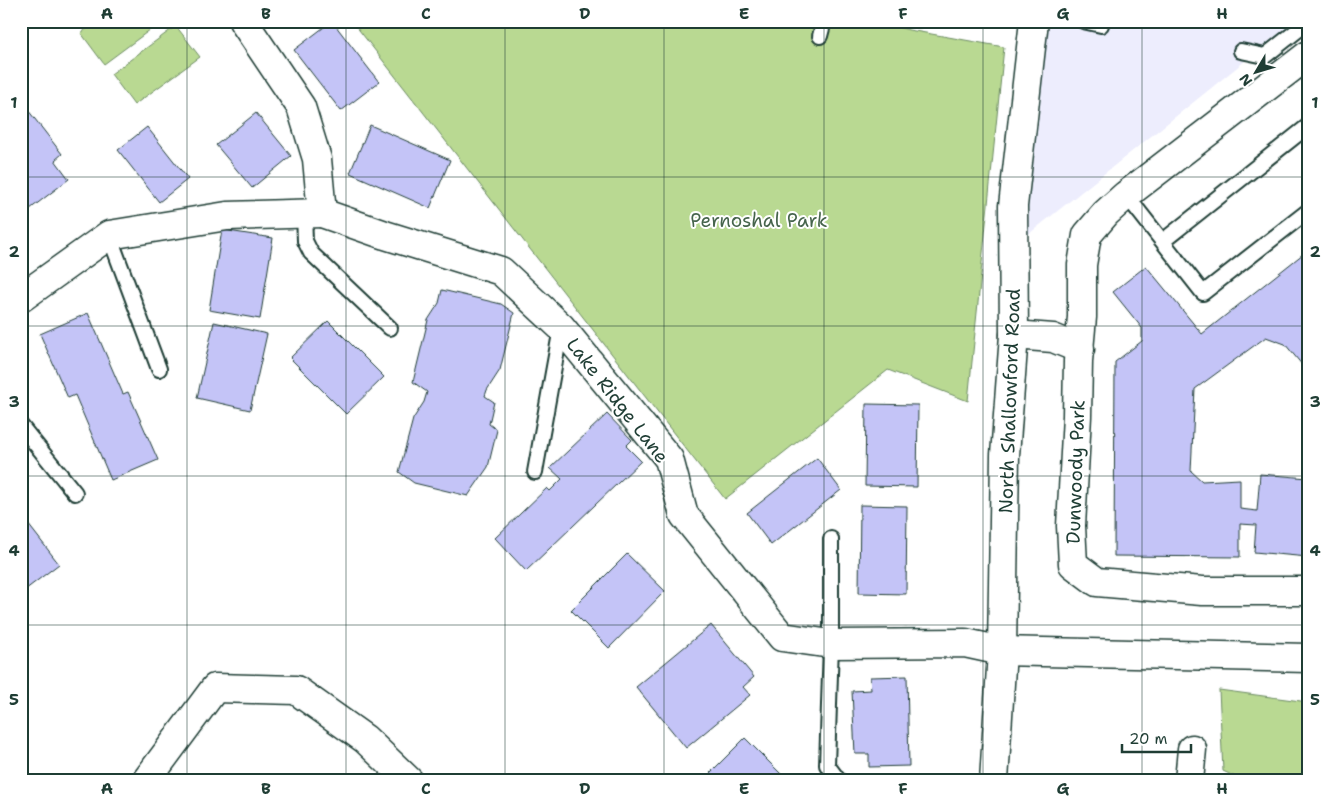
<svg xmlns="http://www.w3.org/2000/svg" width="1329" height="802" viewBox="0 0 1329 802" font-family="'Shantell Sans',sans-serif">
  <rect width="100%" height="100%" fill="#fff"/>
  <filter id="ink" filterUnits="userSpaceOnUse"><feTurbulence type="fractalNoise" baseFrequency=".02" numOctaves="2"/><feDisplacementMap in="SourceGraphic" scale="10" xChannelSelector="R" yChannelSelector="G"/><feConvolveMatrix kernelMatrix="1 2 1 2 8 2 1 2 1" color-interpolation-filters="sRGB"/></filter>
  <g filter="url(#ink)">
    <path fill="#ededfd" d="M 1037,21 L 1295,21 L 1015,245 Z"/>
    <g fill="#b9d992" stroke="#6c8b63">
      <path d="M 97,21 L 162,21 L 104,64 L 81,33 Z"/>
      <path d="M 352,21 L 874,21 L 909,30 L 1004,47 L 968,401 L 888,370 L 725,499 Z"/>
      <path d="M 176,26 L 200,57 L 134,105 L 111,74 Z"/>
      <path d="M 1219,690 L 1308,702 L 1308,781 L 1244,781 L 1223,771 Z"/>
    </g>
    <g fill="#c4c4f7" stroke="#1f3d34">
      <path d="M 332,21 L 379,82 L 341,111 L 294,50 Z"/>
      <path d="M 21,101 L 62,154 L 55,160 L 69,179 L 21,216 Z"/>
      <path d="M 256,113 L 291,156 L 252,188 L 216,145 Z"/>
      <path d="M 370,125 L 450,160 L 430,208 L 350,173 Z"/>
      <path d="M 147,127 L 188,179 L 159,202 L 118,150 Z"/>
      <path d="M 222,230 L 273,238 L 260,319 L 209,310 Z"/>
      <path d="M 1308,250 L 1308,372 L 1285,344 L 1266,337 L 1195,389 L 1191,471 L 1202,481 L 1240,479 L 1240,509 L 1257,511 L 1260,474 L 1308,478 L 1308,557 L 1254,552 L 1256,525 L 1240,524 L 1240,557 L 1114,556 L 1115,362 L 1142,341 L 1142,328 L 1113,292 L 1146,266 L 1202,334 Z"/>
      <path d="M 442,290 L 501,304 L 514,313 L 500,370 L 487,390 L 485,396 L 494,402 L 489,424 L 497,430 L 488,467 L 468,496 L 414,483 L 399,472 L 413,419 L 424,402 L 427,392 L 413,382 L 428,320 L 439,303 Z"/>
      <path d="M 88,313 L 123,394 L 128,392 L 158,460 L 111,480 L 75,395 L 68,398 L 40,334 Z"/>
      <path d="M 328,321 L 384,377 L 346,414 L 290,358 Z"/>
      <path d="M 214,322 L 267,334 L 250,410 L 197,398 Z"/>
      <path d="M 866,404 L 918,405 L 917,487 L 865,486 Z"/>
      <path d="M 607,414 L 632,440 L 626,446 L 641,461 L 526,571 L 495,538 L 547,488 L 550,491 L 562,479 L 550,468 Z"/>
      <path d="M 817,458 L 841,490 L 771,545 L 747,513 Z"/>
      <path d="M 860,505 L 907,506 L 906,594 L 859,593 Z"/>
      <path d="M 21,515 L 59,564 L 21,593 Z"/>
      <path d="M 627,554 L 665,591 L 609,648 L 571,610 Z"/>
      <path d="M 711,625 L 754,677 L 743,687 L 750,695 L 686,748 L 636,687 Z"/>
      <path d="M 907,676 L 909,766 L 869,767 L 869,754 L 855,754 L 852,691 L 871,690 L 870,677 Z"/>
      <path d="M 745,738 L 788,781 L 714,781 L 708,775 Z"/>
    </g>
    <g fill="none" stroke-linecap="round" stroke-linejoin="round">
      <defs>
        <g id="service">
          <path d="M 1083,21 L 1101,25"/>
          <path d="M 820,36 L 824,21"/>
          <path d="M 1241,51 L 1265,56 L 1308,22"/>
          <path d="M 1126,195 L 1203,293 L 1308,211"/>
          <path d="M 304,213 L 305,241 L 311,253 L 390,328"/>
          <path d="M 109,235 L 159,369"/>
          <path d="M 1163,241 L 1308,126"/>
          <path d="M 21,426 L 75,493"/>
          <path d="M 535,472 L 561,328"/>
          <path d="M 831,539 L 831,644 L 827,765 L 839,781"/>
        </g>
        <g id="minor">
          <path d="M 243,21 L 301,107 L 317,159 L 322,213 L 385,235 L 501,271 L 561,327 L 669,459 L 684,515 L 782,637 L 831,644 L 965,643 L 1002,651 L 1308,658"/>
          <path d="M 1308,55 L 1126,195 L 1106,213 L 1087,235 L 1082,265 L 1082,317 L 1078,361 L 1077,416 L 1071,526 L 1073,564 L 1097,582 L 1202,591 L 1308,591"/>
          <path d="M 21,298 L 109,235 L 227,216 L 322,213"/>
          <path d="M 1014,335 L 1053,338 L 1080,349"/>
          <path d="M 146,781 L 215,688 L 296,690 L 365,739 L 409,781"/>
          <path d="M 1189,781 L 1192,749"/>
        </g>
        <path id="tertiary" d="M 994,781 L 1002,651 L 1005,455 L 1014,335 L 1013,206 L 1034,21"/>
      </defs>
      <use href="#service" stroke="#1f3d34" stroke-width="18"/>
      <use href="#minor" stroke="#1f3d34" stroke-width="31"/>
      <use href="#tertiary" stroke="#1f3d34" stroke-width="31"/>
      <use href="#service" stroke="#fff" stroke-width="14"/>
      <use href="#minor" stroke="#fff" stroke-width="28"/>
      <use href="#tertiary" stroke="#fff" stroke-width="28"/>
    </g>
  </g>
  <path fill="none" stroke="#1f3d34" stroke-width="1" stroke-opacity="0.55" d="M 187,21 L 187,781M 346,21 L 346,781M 505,21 L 505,781M 664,21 L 664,781M 824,21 L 824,781M 983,21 L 983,781M 1142,21 L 1142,781M 21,177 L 1308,177M 21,326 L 1308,326M 21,476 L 1308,476M 21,625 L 1308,625"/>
  <g text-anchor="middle" stroke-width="4" stroke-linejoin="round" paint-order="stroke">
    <g font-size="19" fill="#46644c" stroke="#fff">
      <text x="759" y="227">Pernoshal Park</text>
    </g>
    <g font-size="19" fill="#1f3d34" stroke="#fff">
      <text transform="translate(618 400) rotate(52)" y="7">Lake Ridge Lane</text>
      <text transform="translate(1009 401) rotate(-88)" y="7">North Shallowford Road</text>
      <text transform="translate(1075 472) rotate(-88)" y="7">Dunwoody Park</text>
    </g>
  </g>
  <rect width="1329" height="802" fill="none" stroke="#fff" stroke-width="55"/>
  <g transform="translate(1256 72) rotate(232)" stroke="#ffffff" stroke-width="4" paint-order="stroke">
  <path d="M0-4L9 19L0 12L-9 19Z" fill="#1f3d34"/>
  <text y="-8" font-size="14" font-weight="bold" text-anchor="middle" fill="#1f3d34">N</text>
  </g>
  <path d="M1122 744v8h69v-8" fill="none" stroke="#1f3d34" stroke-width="2.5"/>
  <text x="1129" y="744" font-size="15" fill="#1f3d34" stroke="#ffffff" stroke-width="4" paint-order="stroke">20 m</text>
  <rect x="28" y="28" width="1274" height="746" fill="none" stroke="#1f3d34" stroke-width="2"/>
  <g font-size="16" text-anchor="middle" font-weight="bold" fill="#1f3d34">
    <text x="107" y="19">A</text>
    <text x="266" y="19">B</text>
    <text x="426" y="19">C</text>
    <text x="585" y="19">D</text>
    <text x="744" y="19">E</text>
    <text x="903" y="19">F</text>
    <text x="1063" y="19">G</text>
    <text x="1222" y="19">H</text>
    <text x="14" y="108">1</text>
    <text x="1315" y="108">1</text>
    <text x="14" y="257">2</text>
    <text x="1315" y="257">2</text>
    <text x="14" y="407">3</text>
    <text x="1315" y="407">3</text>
    <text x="14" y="556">4</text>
    <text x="1315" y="556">4</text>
    <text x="14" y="705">5</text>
    <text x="1315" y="705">5</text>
    <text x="107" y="794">A</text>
    <text x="266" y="794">B</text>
    <text x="426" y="794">C</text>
    <text x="585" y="794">D</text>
    <text x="744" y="794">E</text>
    <text x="903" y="794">F</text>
    <text x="1063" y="794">G</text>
    <text x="1222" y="794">H</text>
  </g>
</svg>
